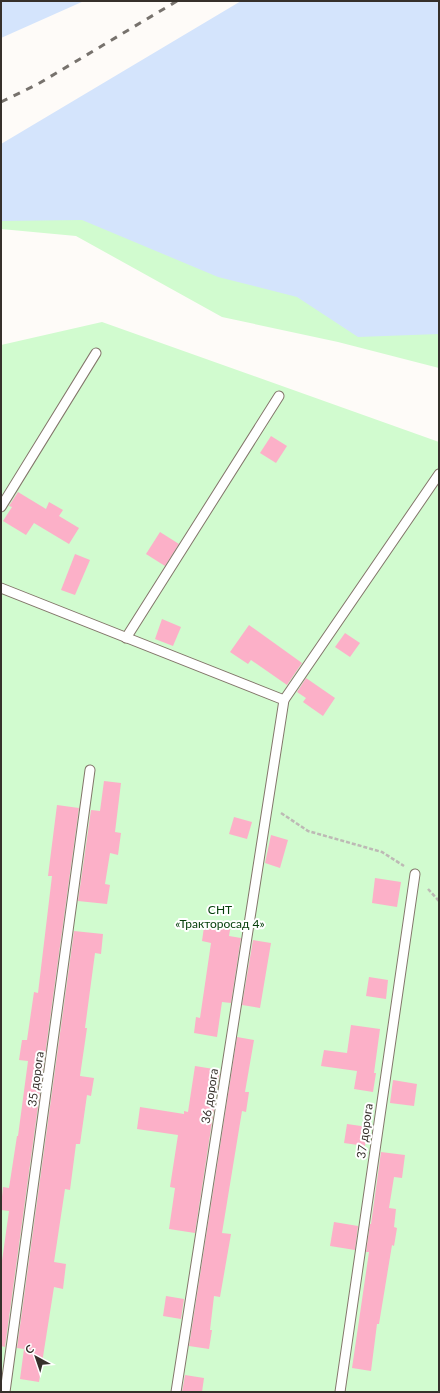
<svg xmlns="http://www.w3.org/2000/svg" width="440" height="1393" viewBox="0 0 440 1393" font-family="Lato,sans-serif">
  <rect width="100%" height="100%" fill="#fefbf8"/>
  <g fill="#d1fbcf">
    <path d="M 1,210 L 439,261 L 439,368 L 338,342 L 222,317 L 76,236 L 1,229 Z"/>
    <path d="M 102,322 L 439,442 L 439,1392 L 1,1392 L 1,345 Z"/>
  </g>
  <g fill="#d4e4fc">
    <path d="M 1,1 L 84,1 L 1,38 Z"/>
    <path d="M 241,1 L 439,1 L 439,334 L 358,337 L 297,297 L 218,277 L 82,220 L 1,221 L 1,144 Z"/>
  </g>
  <g fill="#fcb0c8">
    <path d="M 271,436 L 287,446 L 276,463 L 260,453 Z"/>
    <path d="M 18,492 L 46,509 L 49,502 L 63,510 L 59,516 L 79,528 L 69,544 L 34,523 L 26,535 L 3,521 L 12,507 L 9,506 Z"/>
    <path d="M 160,532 L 179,544 L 165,566 L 146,554 Z"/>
    <path d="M 75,554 L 90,560 L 75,595 L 61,590 Z"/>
    <path d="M 162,619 L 181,627 L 173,646 L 155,639 Z"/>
    <path d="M 249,625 L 302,663 L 287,685 L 251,660 L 248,664 L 230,652 Z"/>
    <path d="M 345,633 L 360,643 L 350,657 L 335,647 Z"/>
    <path d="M 306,678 L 335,698 L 323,716 L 303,702 L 306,698 L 297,692 Z"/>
    <path d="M 104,781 L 121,783 L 115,832 L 121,833 L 118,855 L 110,853 L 105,884 L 110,885 L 107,904 L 78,901 L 91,810 L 100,811 Z"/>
    <path d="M 57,805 L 79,808 L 5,1347 L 1,1346 L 1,1268 L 9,1211 L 1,1210 L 1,1206 L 3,1187 L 9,1188 L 17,1136 L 18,1136 L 28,1061 L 19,1060 L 22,1040 L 27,1040 L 34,992 L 38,993 L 52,876 L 48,876 Z"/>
    <path d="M 234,817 L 252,822 L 247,839 L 229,834 Z"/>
    <path d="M 271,835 L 288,840 L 280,868 L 265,863 Z"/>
    <path d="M 375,878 L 401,882 L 397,907 L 372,903 Z"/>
    <path d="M 205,920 L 231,924 L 229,936 L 241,938 L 231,1003 L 222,1002 L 217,1037 L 194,1033 L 196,1017 L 200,1018 L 211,943 L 202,941 Z"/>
    <path d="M 74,931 L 103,934 L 101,954 L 95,953 L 85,1028 L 87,1028 L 80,1076 L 94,1078 L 91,1096 L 87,1095 L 80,1144 L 76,1144 L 70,1190 L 65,1189 L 54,1262 L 66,1264 L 63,1289 L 54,1287 L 39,1382 L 20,1379 L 24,1349 L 17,1348 Z"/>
    <path d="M 253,940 L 271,943 L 260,1008 L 242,1005 Z"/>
    <path d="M 369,977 L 388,980 L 386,999 L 366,996 Z"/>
    <path d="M 351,1025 L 380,1029 L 374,1073 L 376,1073 L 373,1092 L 354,1089 L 357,1071 L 321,1066 L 324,1050 L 347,1053 Z"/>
    <path d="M 237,1037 L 254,1040 L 245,1092 L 249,1092 L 246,1112 L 242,1111 L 222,1233 L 231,1234 L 220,1297 L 214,1296 L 210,1330 L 212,1330 L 209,1349 L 189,1346 Z"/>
    <path d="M 195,1066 L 220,1070 L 195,1233 L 169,1229 L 175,1188 L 170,1187 L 178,1135 L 137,1129 L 140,1107 L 184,1114 L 184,1111 L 188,1112 Z"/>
    <path d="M 393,1080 L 417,1084 L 414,1106 L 390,1103 Z"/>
    <path d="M 347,1124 L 368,1127 L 365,1146 L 344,1143 Z"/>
    <path d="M 381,1152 L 405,1155 L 402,1178 L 394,1177 L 389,1208 L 396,1209 L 394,1227 L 397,1228 L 394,1246 L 392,1245 L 379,1324 L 377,1324 L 371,1371 L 352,1368 L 369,1252 L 366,1252 L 370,1224 L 371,1224 Z"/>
    <path d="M 334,1222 L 358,1226 L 355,1250 L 330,1246 Z"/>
    <path d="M 166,1296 L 184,1299 L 181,1319 L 163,1316 Z"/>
    <path d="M 185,1375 L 204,1378 L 202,1392 L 182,1392 Z"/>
  </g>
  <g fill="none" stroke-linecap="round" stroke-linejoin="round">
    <defs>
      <g id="lane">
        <path d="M 1,507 L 96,353"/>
        <path d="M 1,588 L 284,700"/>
        <path d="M 126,638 L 279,396"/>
        <path d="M 5,1392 L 90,770"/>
        <path d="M 176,1392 L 284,700 L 439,474"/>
        <path d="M 340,1392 L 415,874"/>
      </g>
    </defs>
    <use href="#lane" stroke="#83766a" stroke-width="11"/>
    <g stroke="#bdb9b5" stroke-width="2.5" stroke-dasharray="4 2" stroke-linecap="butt">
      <path d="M 281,813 L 308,831 L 382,852 L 404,866"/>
      <path d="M 428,889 L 439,901"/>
    </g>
    <use href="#lane" stroke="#fff" stroke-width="9"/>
    <path stroke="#77726d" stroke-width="3" stroke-dasharray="7 7" stroke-linecap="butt" d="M 1,102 L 38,84 L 177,1"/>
  </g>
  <g text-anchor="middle" stroke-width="4" stroke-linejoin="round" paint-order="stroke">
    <g font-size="12" fill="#07400c" stroke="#fff">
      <text x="220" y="914">СНТ<tspan x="220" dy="14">«Тракторосад 4»</tspan></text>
    </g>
    <g font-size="12" fill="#36302b" stroke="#fff">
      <text transform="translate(36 1079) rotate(-82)" y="4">35 дорога</text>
      <text transform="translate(210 1096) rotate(-81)" y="4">36 дорога</text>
      <text transform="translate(365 1131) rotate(-82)" y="4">37 дорога</text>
    </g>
  </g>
  <rect width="440" height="1393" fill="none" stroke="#36302b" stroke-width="4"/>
  <g transform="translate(36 1357) rotate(320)" stroke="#ffffff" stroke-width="3" paint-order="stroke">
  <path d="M0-3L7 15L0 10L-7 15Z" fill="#36302b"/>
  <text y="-6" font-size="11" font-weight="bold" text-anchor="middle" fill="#36302b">С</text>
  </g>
</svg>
